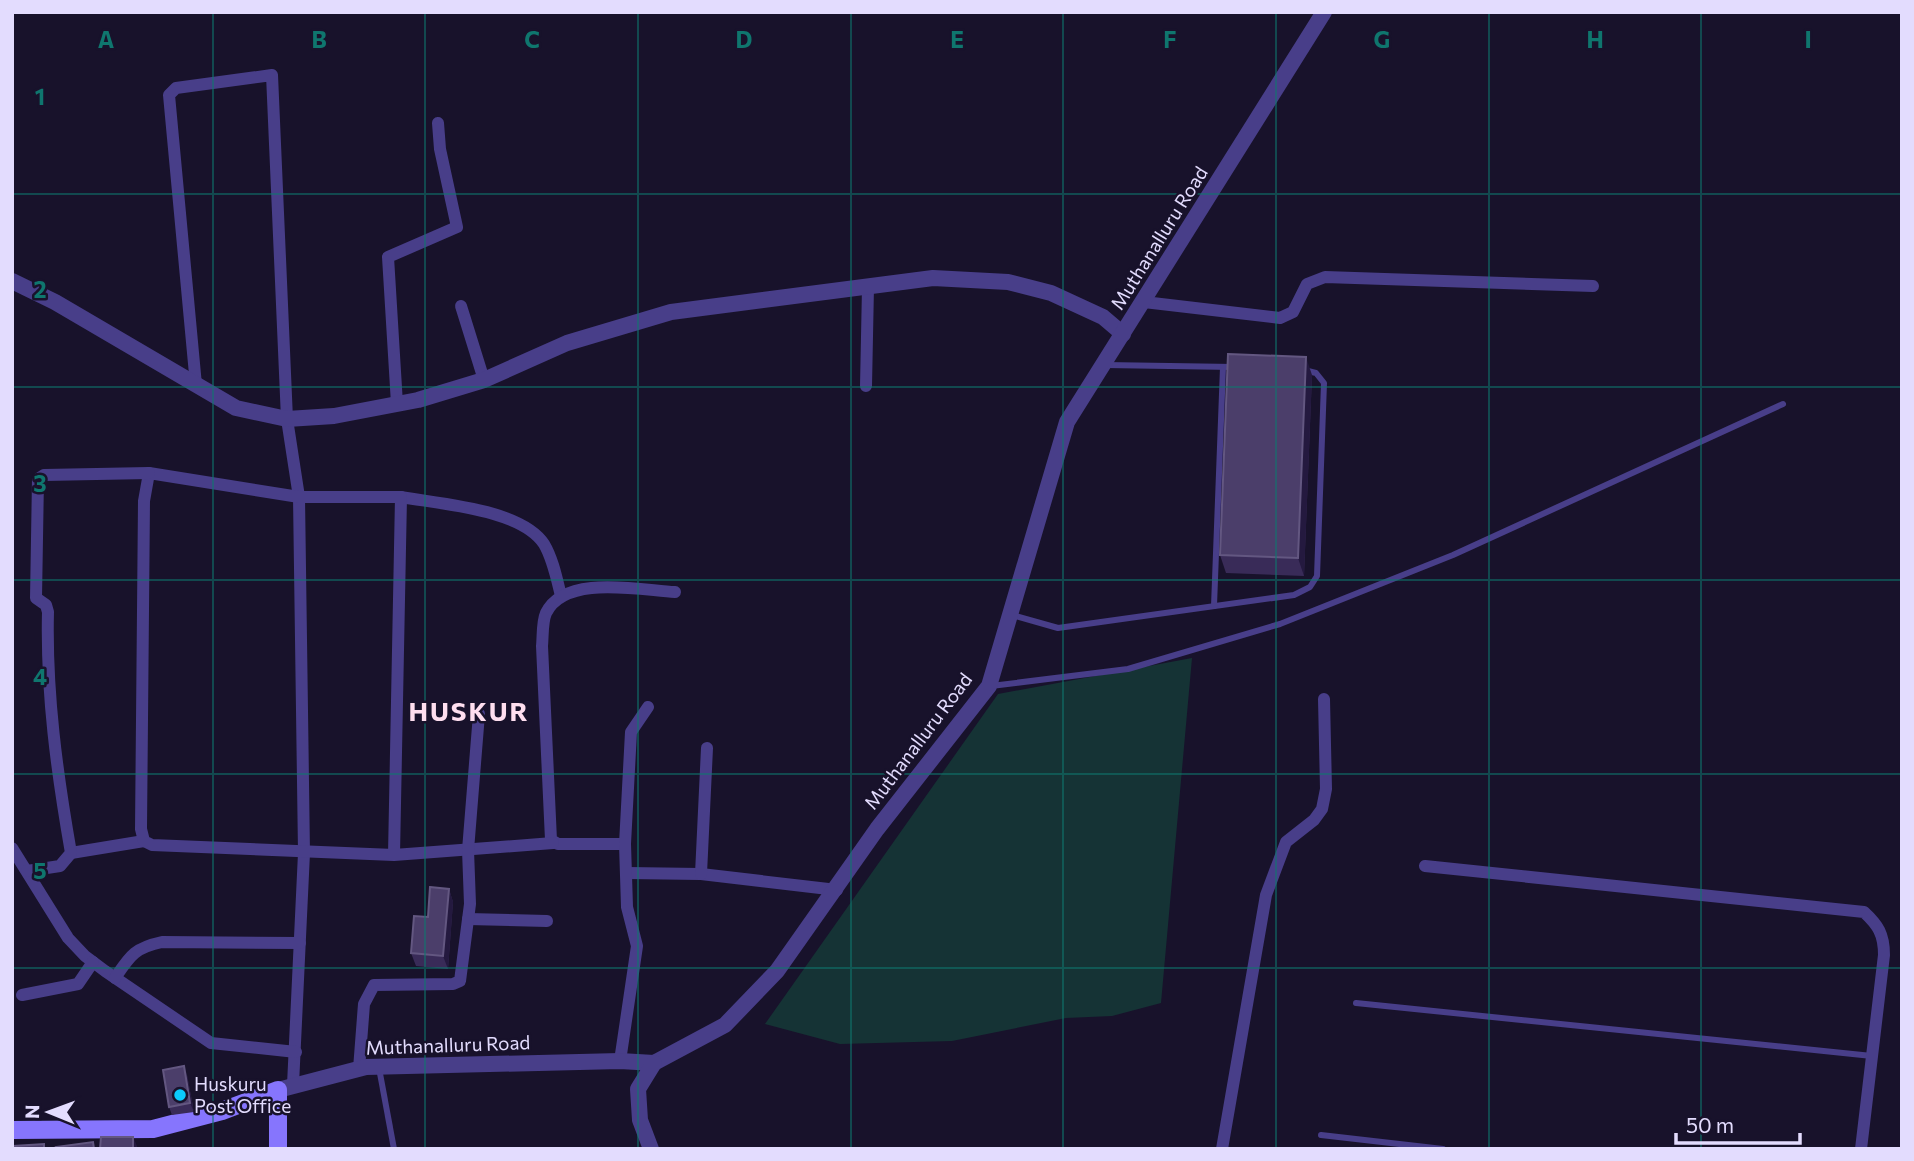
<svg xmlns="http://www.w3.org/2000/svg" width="1914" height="1161" viewBox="0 0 1914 1161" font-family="Commissioner,sans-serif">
  <rect width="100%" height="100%" fill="#18122b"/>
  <path fill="#153335" d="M 1192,658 L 1161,1003 L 1112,1016 L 1066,1018 L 952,1041 L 840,1044 L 765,1024 L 998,694 Z"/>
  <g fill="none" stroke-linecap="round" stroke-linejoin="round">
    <g stroke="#483e89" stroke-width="6">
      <path d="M 1105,365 L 1234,367"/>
      <path d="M 1214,606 L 1223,367"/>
      <path d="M 1012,615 L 1058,628 L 1294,595 L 1310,587 L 1317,576 L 1324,383 L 1316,373 L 1304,370"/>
      <path d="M 991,686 L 1128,669 L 1280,624 L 1453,555 L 1783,404"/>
      <path d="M 1356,1003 L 1872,1056"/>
      <path d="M 379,1068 L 394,1149"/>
      <path d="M 1321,1135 L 1443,1149"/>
    </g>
    <g stroke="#483e89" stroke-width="12">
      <path d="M 1144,302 L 1280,318 L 1293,312 L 1307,284 L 1325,277 L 1593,286"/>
      <path d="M 461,306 L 484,380"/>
      <path d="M 196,385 L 169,95 L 176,88 L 272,75 L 287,419 L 299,497 L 304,853 L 293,1085"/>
      <path d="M 866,386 L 868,287"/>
      <path d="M 397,404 L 388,257 L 457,227 L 440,149 L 438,123"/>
      <path d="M 401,497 C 440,504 521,509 544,544 C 553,559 557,580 561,596"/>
      <path d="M 625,844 L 558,844 L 551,840 L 542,646 C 543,636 542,622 546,613 C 565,574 639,590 675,592"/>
      <path d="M 12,848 L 68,938 L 85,956 L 105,971 L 211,1043 L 296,1052"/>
      <path d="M 71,853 L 144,841"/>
      <path d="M 394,855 L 401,497 L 299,497 L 149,473 L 144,501 L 141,829 L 144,841 L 152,845 L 394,855 L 553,843"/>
      <path d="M 1425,866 L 1864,912 C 1878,925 1884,934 1884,955 L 1861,1149"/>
      <path d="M 27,871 L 60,866 L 71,853 C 57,773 46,693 48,612 L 46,605 L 36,598 L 38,479 L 44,475 L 149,473"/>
      <path d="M 627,873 L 701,874 L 837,890"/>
      <path d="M 701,874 L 707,748"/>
      <path d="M 468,919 L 547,921"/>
      <path d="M 115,978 C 130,956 134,948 162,942 L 300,943"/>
      <path d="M 22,995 L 78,984 L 93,962"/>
      <path d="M 620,1061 L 637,946 L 627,907 L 625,844 L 631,732 L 648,707"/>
      <path d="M 359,1069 L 364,1004 L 374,985 L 453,984 L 460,981 L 470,904 L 468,850 L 479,714"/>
      <path d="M 1222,1149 L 1266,895 L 1286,842 L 1314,820 L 1322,809 L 1326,789 L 1324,699"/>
    </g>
    <g stroke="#483e89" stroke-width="16">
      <path d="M 12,281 L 55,302 L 236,408 L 287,419 L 334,416 L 418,400 L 484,380 L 567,343 L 671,312 L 933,278 L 1008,282 L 1051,293 L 1103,317 L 1123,334"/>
      <path d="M 278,1090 L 366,1067 L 620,1061 L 654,1063 L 725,1025 L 777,971 L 877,829 L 989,686 L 1067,422 L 1324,12"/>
      <path d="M 651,1149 L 640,1120 L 638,1089 L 654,1063"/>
    </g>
    <path stroke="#8675fd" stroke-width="18" d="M 12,1130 L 153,1129 L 222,1111 L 278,1090 L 278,1149"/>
  </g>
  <g fill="#392b58">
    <path d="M 1312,375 L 1304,576 L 1226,573 L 1220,555 Z"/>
    <path d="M 449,889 L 453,902 L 448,969 L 416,966 L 411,953 Z"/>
    <path d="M 187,1075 L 194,1112 L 172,1115 L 169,1107 Z"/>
  </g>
  <g fill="#24193f">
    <path d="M 1306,357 L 1312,375 L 1304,576 L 1298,558 Z"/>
    <path d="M 449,889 L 453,902 L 448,969 L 443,956 Z"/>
    <path d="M 184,1066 L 187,1075 L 194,1112 L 190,1103 Z"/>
    <path d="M 133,1137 L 137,1146 L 137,1149 L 133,1149 Z"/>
  </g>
  <g fill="#4b3e6a" stroke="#635781" stroke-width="2">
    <path d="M 1228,354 L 1306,357 L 1298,558 L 1220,555 Z"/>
    <path d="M 430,887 L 449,889 L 443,956 L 411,953 L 414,916 L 428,917 Z"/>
    <path d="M 184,1066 L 190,1103 L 169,1107 L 163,1070 Z"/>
    <path d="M 101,1137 L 133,1137 L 133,1149 L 100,1149 Z"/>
    <path d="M 93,1142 L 94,1149 L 57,1149 L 56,1147 Z"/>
    <path d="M 44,1144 L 44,1149 L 15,1149 L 14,1146 Z"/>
  </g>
  <path fill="none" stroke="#0f766e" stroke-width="2" stroke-opacity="0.55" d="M 213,12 L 213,1149M 425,12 L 425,1149M 638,12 L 638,1149M 851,12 L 851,1149M 1063,12 L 1063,1149M 1276,12 L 1276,1149M 1489,12 L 1489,1149M 1701,12 L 1701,1149M 12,194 L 1902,194M 12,387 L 1902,387M 12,580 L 1902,580M 12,774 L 1902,774M 12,968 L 1902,968"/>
  <circle fill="#0bcafb" stroke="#18122b" stroke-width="2.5" cx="180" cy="1095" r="7"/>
  <g text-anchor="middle" stroke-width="5" stroke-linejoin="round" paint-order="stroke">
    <g font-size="19" fill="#e3dcfe" stroke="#18122b">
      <text transform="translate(1159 238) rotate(-58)" y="7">Muthanalluru Road</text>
      <text transform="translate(918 741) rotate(-53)" y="7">Muthanalluru Road</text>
      <text transform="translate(448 1045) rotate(-2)" y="7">Muthanalluru Road</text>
    </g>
    <g font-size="19" fill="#e3dcfe" stroke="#18122b" text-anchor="start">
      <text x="194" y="1091">Huskuru<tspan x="194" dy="22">Post Office</tspan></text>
    </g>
    <g font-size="26" font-weight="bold" letter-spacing="2" fill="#fedeef" stroke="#18122b">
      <text x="469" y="721">HUSKUR</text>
    </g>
  </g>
  <g font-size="23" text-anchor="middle" font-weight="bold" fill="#0f766e" stroke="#18122b" stroke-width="5" stroke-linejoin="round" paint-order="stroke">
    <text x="106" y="48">A</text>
    <text x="319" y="48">B</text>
    <text x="532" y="48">C</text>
    <text x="744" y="48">D</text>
    <text x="957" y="48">E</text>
    <text x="1170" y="48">F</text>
    <text x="1382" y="48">G</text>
    <text x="1595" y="48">H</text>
    <text x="1808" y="48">I</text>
    <text x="40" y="105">1</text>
    <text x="40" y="298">2</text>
    <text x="40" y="492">3</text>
    <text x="40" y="685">4</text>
    <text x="40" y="879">5</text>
  </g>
  <rect width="1914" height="1161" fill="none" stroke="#e3dcfe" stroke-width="28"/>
  <g transform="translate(49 1112) rotate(271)" stroke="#18122b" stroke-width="5" paint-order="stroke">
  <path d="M0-5L12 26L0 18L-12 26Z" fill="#e3dcfe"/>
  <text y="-10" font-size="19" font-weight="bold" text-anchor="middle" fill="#e3dcfe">N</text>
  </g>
  <path d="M1676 1133v10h124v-10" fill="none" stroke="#e3dcfe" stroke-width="3.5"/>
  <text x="1686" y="1133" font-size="21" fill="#e3dcfe" stroke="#18122b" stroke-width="5" paint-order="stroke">50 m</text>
</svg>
